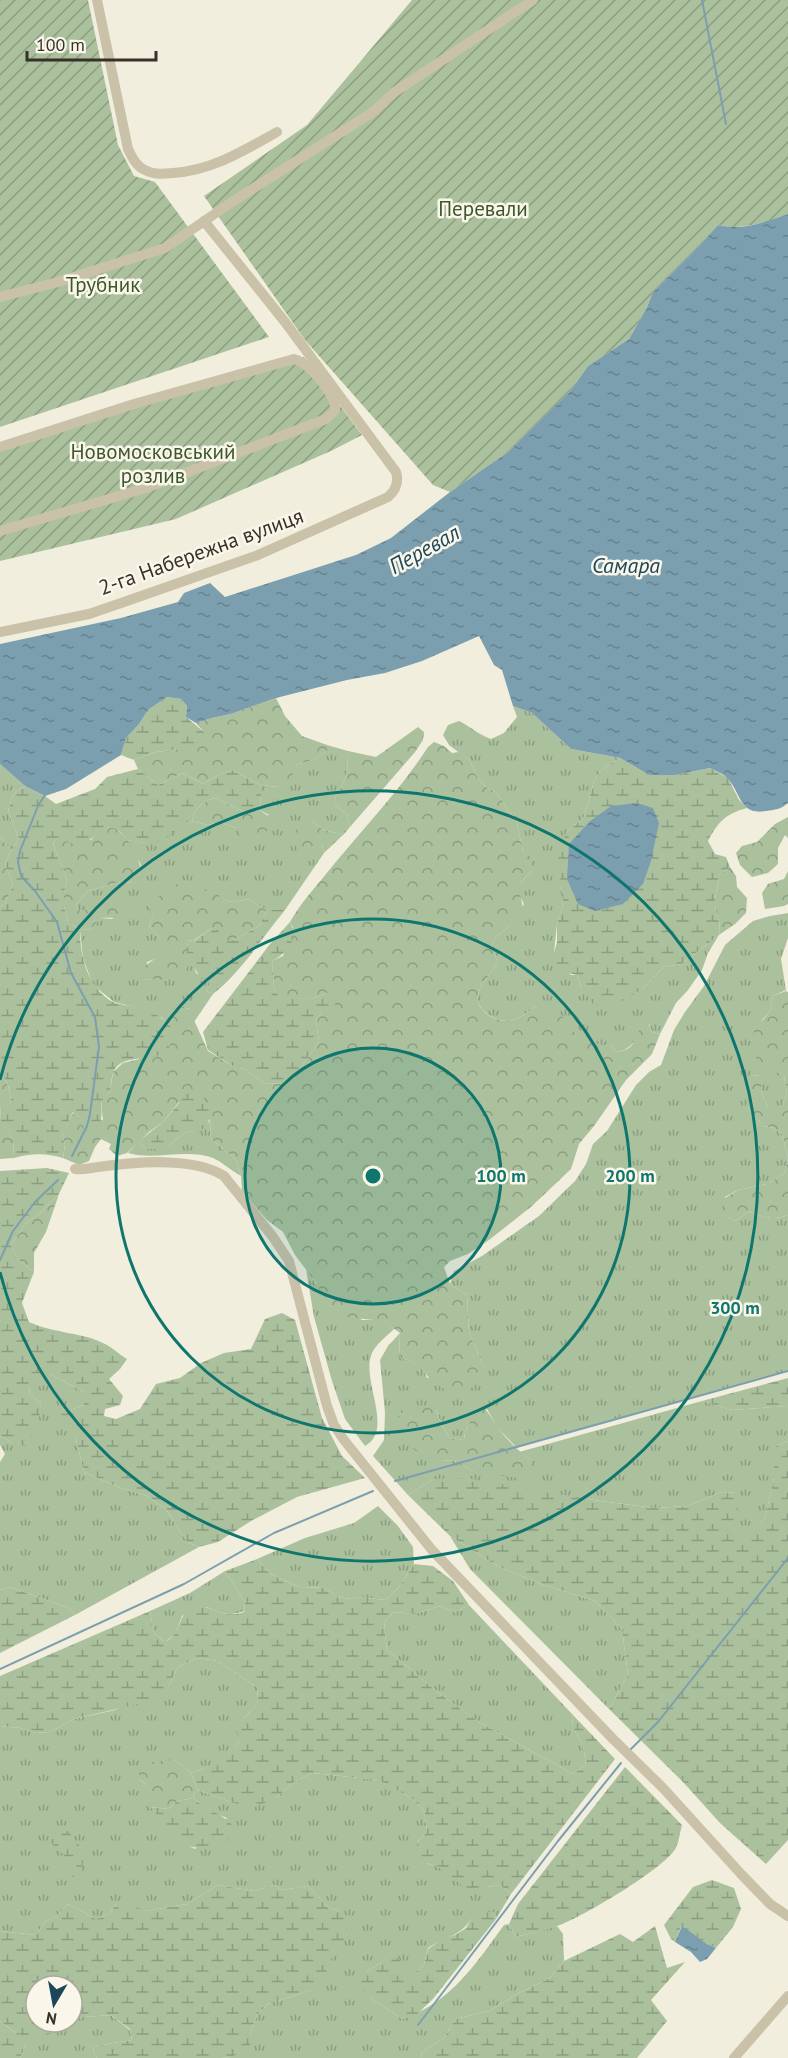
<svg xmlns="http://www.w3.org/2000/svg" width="788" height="2058" viewBox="0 0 788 2058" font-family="'PT Sans',sans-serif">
  <defs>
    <pattern id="grass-tufts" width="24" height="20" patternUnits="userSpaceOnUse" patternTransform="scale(1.5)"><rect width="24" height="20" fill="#abc19d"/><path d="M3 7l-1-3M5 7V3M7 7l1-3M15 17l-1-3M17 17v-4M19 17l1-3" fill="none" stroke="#8c9d80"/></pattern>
    <pattern id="forest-crowns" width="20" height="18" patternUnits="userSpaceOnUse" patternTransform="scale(1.5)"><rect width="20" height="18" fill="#abc19d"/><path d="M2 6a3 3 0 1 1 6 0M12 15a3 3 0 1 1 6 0" fill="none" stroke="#8c9d80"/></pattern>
    <pattern id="wetland-marsh" width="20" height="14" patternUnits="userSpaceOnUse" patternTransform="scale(1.5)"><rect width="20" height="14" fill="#abc19d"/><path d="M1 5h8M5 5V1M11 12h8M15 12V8" fill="none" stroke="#8c9d80"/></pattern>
    <pattern id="garden-furrows" width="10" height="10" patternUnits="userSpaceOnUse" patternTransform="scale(1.5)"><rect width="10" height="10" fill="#abc19d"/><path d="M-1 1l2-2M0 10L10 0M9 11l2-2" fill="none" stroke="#8c9d80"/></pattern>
    <pattern id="water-ripples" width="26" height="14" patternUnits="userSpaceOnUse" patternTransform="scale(1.5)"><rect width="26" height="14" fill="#7c9faf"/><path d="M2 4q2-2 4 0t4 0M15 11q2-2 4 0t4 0" fill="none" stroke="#66828e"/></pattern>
  </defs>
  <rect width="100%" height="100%" fill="#f2eedd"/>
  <g fill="url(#grass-tufts)">
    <path d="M 513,706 L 532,713 L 571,749 L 620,758 L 601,770 L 594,781 L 584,817 L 566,833 L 561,883 L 563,904 L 557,924 L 554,953 L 571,975 L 577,975 L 582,988 L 642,989 L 664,967 L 682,964 L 719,935 L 708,953 L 702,970 L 688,990 L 676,1003 L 660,1034 L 652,1032 L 649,1024 L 639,1030 C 635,1042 630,1050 617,1052 L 611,1046 C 582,1047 560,1017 535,1007 C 528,1012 518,1020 510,1021 C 496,1022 475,1011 478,995 C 480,983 492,973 498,963 L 491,946 L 496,937 L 510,926 L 524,904 L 519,894 L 519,885 L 532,870 L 523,851 L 516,819 L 509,812 L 502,800 L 494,791 L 487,788 L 477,777 L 470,761 L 449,745 L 443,735 L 448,725 L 459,721 C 471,727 479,735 491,739 L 504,733 L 517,717 Z"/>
    <path d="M 327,745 L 348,751 C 348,761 348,773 344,782 C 340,791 334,794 335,805 L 347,814 L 350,827 L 345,833 C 331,834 322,830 311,821 L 311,850 L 316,844 L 322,844 L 324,853 L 285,910 L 267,910 L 248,899 L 233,902 L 221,899 L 153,916 L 149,926 L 159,937 L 165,952 L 157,958 L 147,962 L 145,980 C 163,979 179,983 188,964 L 194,966 L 196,973 L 208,979 L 210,984 L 206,991 L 213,994 L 194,1022 L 188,1008 L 166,1008 L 162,1018 L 139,1008 L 114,1002 L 93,985 L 83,958 L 80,930 L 92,929 L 100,918 L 114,919 L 92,908 L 81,911 L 75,906 L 88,891 L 117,883 L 136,882 L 141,865 L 127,840 L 146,843 L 174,829 L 183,822 L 192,821 L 207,825 L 220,822 L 236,828 L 269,815 L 259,810 L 261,797 L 261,785 L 279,787 L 296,765 L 313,760 L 327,751 Z"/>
    <path d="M 0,764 L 25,786 L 13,794 L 8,811 L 19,839 L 11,850 L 0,837 Z"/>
    <path d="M 788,913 L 788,938 L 781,959 L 786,990 L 773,996 L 770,1011 L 762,1020 L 759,1062 L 784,1076 L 787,1094 L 781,1108 L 768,1108 L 761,1091 L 760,1076 L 752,1075 L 748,1091 L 748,1108 L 763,1126 L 774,1128 L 782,1134 L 788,1158 L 784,1174 L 767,1184 L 738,1190 L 725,1197 L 725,1215 L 735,1221 L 749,1211 C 761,1217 775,1221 788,1215 L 788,1371 L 516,1447 L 497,1427 L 487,1409 C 475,1418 465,1424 464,1440 L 450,1438 L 441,1424 L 436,1409 L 441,1461 L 453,1460 L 474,1472 L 531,1460 L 519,1452 L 702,1401 L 732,1410 L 788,1406 L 788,1441 L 774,1447 L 774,1478 L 765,1518 L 748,1536 L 732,1529 L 735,1493 L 722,1492 L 687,1506 L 654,1508 L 433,1479 L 408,1495 L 373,1456 L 384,1440 L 385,1413 L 380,1360 L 388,1346 L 400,1333 L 399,1357 L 422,1366 L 427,1378 L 483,1366 L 469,1332 L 467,1295 L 450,1284 L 454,1271 L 482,1256 L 539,1216 L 575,1181 L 586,1164 L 593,1144 L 607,1131 L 636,1085 L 649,1072 L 661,1065 L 674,1030 L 685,1012 L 704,986 L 725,945 L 753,921 L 770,916 Z"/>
    <path d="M 210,1120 L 211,1139 L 236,1160 L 241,1176 C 232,1171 222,1162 213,1158 C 186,1148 155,1161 128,1153 L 139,1141 L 145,1149 L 170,1145 L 184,1133 L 205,1129 Z"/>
    <path d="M 306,1269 L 316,1284 L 362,1320 L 383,1320 L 394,1329 C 387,1336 376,1344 372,1353 C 360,1379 395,1430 365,1446 L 345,1419 L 332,1381 L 314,1317 Z"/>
    <path d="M 52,1375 L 84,1392 L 84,1405 L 73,1409 L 61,1410 L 75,1435 L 84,1472 L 118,1487 L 147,1496 L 166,1509 L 187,1542 L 199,1547 L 75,1615 L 69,1608 L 10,1587 L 0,1590 L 0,1462 L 5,1454 L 0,1445 L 0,1436 L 13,1443 L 39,1414 L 41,1403 L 30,1395 L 29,1387 Z"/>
    <path d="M 378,1506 L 398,1526 L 413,1547 L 414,1564 L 399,1587 L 386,1600 L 357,1597 L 351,1599 L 337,1597 L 325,1588 L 300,1587 L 272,1575 L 257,1559 L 305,1538 L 354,1523 Z"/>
    <path d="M 450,1536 L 497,1566 L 544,1585 L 595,1601 L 622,1629 L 628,1675 L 609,1709 L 470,1569 Z"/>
    <path d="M 225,1571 L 245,1602 L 244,1611 C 230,1617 220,1613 207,1607 L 182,1616 L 175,1634 L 165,1642 L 154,1633 L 150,1611 L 190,1593 Z"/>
    <path d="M 469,1605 L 572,1714 L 573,1728 L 583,1745 L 586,1765 L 573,1774 L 479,1722 L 440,1694 L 387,1650 L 384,1622 L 394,1612 L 415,1614 L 440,1606 L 455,1612 Z"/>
    <path d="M 197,1658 L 218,1661 L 258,1688 L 257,1705 L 243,1719 L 240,1742 L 233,1751 L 218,1764 L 191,1773 L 175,1760 L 139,1779 C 151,1788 155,1792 151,1807 C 169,1826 168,1837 195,1849 L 227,1818 L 209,1811 L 193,1798 L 194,1793 L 198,1790 L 231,1802 L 276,1798 L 294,1782 L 312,1773 L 380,1780 L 411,1798 L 424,1810 L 427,1832 L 417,1842 L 426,1863 L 441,1868 L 456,1880 L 486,1887 L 500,1885 L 511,1894 L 496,1919 L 493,1912 L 471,1919 C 461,1936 443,1938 428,1948 L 424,1965 L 412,1978 L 402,1975 L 402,1962 L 390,1952 L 382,1962 L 367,1971 L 371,1998 L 402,2019 C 449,2004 476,1964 504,1925 L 509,1924 L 516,1937 L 557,1926 L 563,1934 L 564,1961 L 550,1978 L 519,1993 L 489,2011 L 455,2019 L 444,2038 L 421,2053 L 422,2058 L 220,2058 L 231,2057 L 250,2034 L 257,2015 L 268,2004 L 312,1990 L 326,1966 L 340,1911 L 329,1908 L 308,1886 L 281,1890 L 275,1885 L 255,1891 L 218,1885 L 187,1904 L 146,1911 L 116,1904 L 109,1914 L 96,1919 L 68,1904 L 57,1916 L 45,1922 L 36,1935 L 0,1931 L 0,1726 L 20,1728 L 36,1733 L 50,1732 L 74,1719 L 115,1710 L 169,1685 L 178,1667 Z"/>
    <path d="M 111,2015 L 130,2030 L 132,2040 L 94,2046 L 93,2053 L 97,2058 L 20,2058 L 25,2047 L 17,2034 L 0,2034 L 0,2021 L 17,2034 L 60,2027 L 66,2022 L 72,2022 L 72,2018 Z"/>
  </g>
  <g fill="url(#forest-crowns)">
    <path d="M 276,698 L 285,716 L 302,736 L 327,745 L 327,751 L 313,760 L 296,765 L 291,779 L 279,787 L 261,785 L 232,770 L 222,773 L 203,784 L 183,773 L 158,785 L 138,769 L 134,760 L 156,752 L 179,749 L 204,732 L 196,723 L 212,718 L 231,714 Z"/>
    <path d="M 418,727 L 424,732 L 423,740 L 415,752 L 350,827 L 347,814 L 335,805 C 334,794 340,791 344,782 C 348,773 348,761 348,751 L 376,757 Z"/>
    <path d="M 434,742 L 444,746 L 452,753 L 459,752 L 470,761 L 477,777 L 487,788 L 494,791 L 502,800 L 509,812 L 516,819 L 523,851 L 532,858 L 532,870 L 519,885 C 519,896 524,904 523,916 L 496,937 L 491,946 L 498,963 C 492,973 480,983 478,995 C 475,1011 495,1022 510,1021 C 518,1020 528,1012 535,1007 L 563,1017 C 563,1018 566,1025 567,1026 C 574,1035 599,1046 611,1046 L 617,1052 C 638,1049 631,1039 640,1029 C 642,1027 646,1025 648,1023 L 652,1032 L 660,1034 L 652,1054 L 626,1080 L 594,1126 L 579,1144 L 571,1169 L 532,1206 L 489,1240 L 468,1254 L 450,1261 L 444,1267 L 450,1284 L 467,1295 L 469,1332 L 483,1366 L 478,1383 L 461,1395 C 443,1389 430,1384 421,1366 L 399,1357 L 400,1333 L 383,1321 L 344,1317 L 326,1301 L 316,1283 L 295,1255 L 283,1232 L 267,1220 L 242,1191 L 241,1176 L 236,1160 L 211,1139 L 210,1120 L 179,1102 L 163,1122 L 149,1132 L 127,1153 L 117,1156 L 109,1149 L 111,1144 L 101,1139 L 95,1147 L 89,1161 L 79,1165 L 63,1158 L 65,1145 L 62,1133 C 68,1126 68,1119 74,1112 L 79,1117 L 103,1120 L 101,1100 L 110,1092 L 113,1072 L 123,1063 L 139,1059 L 172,1027 L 162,1018 L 165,1008 L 178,1005 L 189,1009 L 208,1051 L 234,1067 L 245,1069 L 265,1084 L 285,1083 L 298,1071 L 319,1042 L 316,1021 L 322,1012 L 327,993 L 311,999 L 279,998 L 274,987 L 272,961 L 283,956 L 293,927 L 290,922 C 300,904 313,890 326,874 C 360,832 398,793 428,747 Z"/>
    <path d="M 215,798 L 245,812 L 259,810 L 276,821 L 275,831 L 261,831 L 255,840 L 243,838 L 236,828 L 220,822 L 207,825 L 192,821 C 195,807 202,802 215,798 Z"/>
    <path d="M 788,817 L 788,838 L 785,835 L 778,848 L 778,864 L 768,873 L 752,877 L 740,865 L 736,853 L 742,846 L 757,842 L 775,824 Z"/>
    <path d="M 311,821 C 322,830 331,834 345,833 L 324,853 L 322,844 L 317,844 L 311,850 L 300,853 L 291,839 L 299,825 Z"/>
    <path d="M 113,827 C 129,836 140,858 142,876 L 136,882 L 117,883 L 88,891 L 75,906 L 81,911 L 113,900 L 133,910 L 128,917 L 100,918 L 92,929 L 80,930 L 68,922 L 64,906 L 64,893 L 67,880 L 53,844 L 57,838 L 91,840 L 100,830 Z"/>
    <path d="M 0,837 L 11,850 L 5,864 L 13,884 L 6,903 L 0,907 Z"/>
    <path d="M 730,867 L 736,876 L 737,887 L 747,898 L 746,913 L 735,924 L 719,935 C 722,918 714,915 715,900 C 716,892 719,884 719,875 Z"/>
    <path d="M 788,871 L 788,904 L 784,906 L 765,909 L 762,893 L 768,884 L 784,879 Z"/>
    <path d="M 184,880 L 194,883 L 199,891 L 216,891 L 221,899 L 233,902 L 248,899 L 267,910 L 259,926 L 234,940 L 225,943 L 212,928 L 194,940 L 188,941 C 187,949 190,959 188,965 C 182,984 159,979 145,980 L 140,972 C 148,961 155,960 164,952 L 159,937 L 149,926 L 153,916 L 150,906 L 162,893 Z"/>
    <path d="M 786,991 L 788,992 L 788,1215 C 775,1221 761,1217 749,1211 L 735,1221 L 725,1215 L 725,1198 L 738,1190 L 767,1184 L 784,1174 L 788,1158 L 782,1134 L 774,1128 L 763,1126 L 748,1108 L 748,1091 L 751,1075 L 761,1076 L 761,1091 L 768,1108 L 781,1108 L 787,1094 L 784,1076 L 758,1062 L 753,1049 L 754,1031 L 770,1011 L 773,996 Z"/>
    <path d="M 0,1073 C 9,1082 10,1092 11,1104 L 0,1106 L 1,1120 L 13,1139 L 14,1158 L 0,1159 Z"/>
    <path d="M 59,1194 L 46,1232 L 34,1253 L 34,1272 L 18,1260 L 11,1245 L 25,1224 L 40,1213 Z"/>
    <path d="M 475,1402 C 489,1410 489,1415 497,1426 C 506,1439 518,1451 531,1460 L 532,1470 L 518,1478 L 474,1472 L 453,1460 L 441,1461 L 425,1457 L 403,1442 L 398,1422 L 403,1404 L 417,1405 L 436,1410 L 441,1424 L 450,1438 L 464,1440 L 465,1432 L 470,1423 L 465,1414 L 470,1405 Z"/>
    <path d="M 175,1760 L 191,1773 L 198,1790 L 194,1793 L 193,1798 L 177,1801 L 169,1809 L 150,1807 C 155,1792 151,1788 139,1779 L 139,1768 L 152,1762 Z"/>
  </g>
  <g fill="url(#wetland-marsh)">
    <path d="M 167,697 L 181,699 L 187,706 L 186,717 L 204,732 L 202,742 L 179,749 L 156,752 L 134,760 L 121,755 L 126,738 L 139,724 L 148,710 Z"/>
    <path d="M 620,758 L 649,775 L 675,775 L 710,768 L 728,778 L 739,800 L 747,808 C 725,814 718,822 708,841 L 715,854 L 726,857 L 730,867 L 719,875 C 719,884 716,892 715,900 C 714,915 722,918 719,935 L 682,964 L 664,967 L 642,989 L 620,1002 L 606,1005 L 593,1004 L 582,988 L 577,975 L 559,971 L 554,953 L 557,942 L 557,924 L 563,904 L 558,855 L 566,833 L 584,817 L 594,781 L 601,770 Z"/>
    <path d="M 138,769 L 158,785 L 183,773 L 203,784 L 222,773 L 232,770 L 261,785 L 261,797 L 259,810 L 245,812 L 215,798 C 202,802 195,807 192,821 C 176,823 177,830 165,839 C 155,846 138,842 127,840 C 106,810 98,845 76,844 C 70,844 63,840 57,838 L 53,844 L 67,880 L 64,893 L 64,906 L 68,922 L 80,930 C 80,957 88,988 113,1002 C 120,1005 129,1005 136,1007 C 150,1010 162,1017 172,1027 C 176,1075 124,1045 113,1073 C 111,1079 111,1087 110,1092 L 101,1101 C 102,1115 104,1124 90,1132 L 82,1128 L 79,1117 L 73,1112 C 68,1119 69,1126 62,1133 L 65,1145 L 63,1158 C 45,1153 32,1153 14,1158 L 13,1139 L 1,1121 L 0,1105 L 11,1104 C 10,1091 9,1082 0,1073 L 0,907 L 6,903 L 13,884 L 5,864 L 11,850 L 19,839 L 8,811 L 13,794 L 25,786 L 45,796 L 56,804 L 95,789 L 107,777 Z"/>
    <path d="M 267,910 L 285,910 C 262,938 241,972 213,994 L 206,991 L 210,984 L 208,980 L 201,979 L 194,967 L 188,964 L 187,951 L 188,941 L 195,940 L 212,928 L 218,930 L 220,937 L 225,942 L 234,940 L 259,926 Z"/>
    <path d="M 290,922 C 300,939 286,954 272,961 L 274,987 L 279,997 L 311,999 L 327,993 L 337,997 L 334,1008 L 322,1012 L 316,1021 L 319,1042 L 298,1071 L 285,1083 L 265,1084 L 245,1069 L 234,1067 L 208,1050 L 203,1032 L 270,944 Z"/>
    <path d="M 189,1091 L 198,1091 C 209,1102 213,1115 206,1129 L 184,1133 L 170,1145 L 156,1149 L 145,1149 L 139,1141 L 163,1122 Z"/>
    <path d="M 47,1168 L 69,1173 L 59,1194 L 40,1213 L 25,1224 L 11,1245 L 18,1260 L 34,1272 L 22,1303 L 29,1322 C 55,1334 84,1332 107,1345 C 114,1349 120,1355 127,1359 L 120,1369 L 109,1379 L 123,1396 L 120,1405 L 105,1409 L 104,1416 L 116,1419 L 140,1409 L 156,1384 L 180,1378 L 201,1363 L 224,1353 L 251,1349 L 265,1319 L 282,1313 L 295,1320 L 322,1418 L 342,1456 L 365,1478 L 297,1497 L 251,1521 L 218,1542 L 199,1547 L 187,1542 L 166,1509 L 147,1496 L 118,1487 L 84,1472 L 75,1435 L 60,1421 L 61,1410 L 73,1409 L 84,1405 L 84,1392 L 52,1375 L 43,1386 L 29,1387 L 30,1395 L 41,1403 L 38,1427 L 25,1446 L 13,1443 L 0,1436 L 0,1171 Z"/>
    <path d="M 788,1378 L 788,1406 L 732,1410 L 702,1401 Z"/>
    <path d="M 788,1441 L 788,1840 L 766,1864 L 720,1823 L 683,1782 L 609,1709 L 628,1675 L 622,1629 L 595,1601 L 544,1585 L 497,1566 L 450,1536 L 408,1495 L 433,1479 L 466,1478 L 593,1500 L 654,1508 L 687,1506 L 722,1492 L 735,1493 L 739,1505 L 732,1529 L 748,1535 L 765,1518 L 774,1478 L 774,1447 Z"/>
    <path d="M 257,1559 L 272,1575 L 300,1587 L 325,1588 L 337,1597 L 351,1599 L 357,1597 L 386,1600 L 399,1587 L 414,1564 L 433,1566 L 453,1581 L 469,1605 L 455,1612 L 440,1606 L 415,1614 L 394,1612 L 384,1622 L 387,1650 L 440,1694 L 479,1722 L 573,1774 L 586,1765 L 583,1745 L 573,1728 L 572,1714 L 615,1759 L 511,1894 L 500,1885 L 486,1887 L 472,1894 L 441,1868 L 426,1863 L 416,1855 L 417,1842 L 427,1832 L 424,1810 L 411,1798 L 379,1780 L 312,1773 L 294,1782 L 276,1798 L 253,1808 L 231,1802 L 198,1790 L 191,1773 C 213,1766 225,1761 240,1742 L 237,1732 L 243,1719 L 257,1705 L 258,1688 L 218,1661 L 197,1658 L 178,1667 L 169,1685 L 151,1701 L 74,1719 L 50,1732 L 36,1733 L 20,1728 L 0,1726 L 0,1676 L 150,1611 L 154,1633 L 165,1642 C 168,1640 173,1637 175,1633 C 182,1621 180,1614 194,1608 C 209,1601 221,1621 244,1612 L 245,1602 L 225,1571 Z"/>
    <path d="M 10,1587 L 69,1608 L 75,1615 L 0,1653 L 0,1590 Z"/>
    <path d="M 625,1767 L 682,1825 C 680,1832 679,1841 676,1848 C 664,1869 581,1918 557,1926 C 544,1931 530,1933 516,1937 L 509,1924 L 518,1904 Z"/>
    <path d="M 193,1798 C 207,1811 223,1813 234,1827 L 227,1840 C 204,1849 185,1854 168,1830 C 162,1822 158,1814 150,1807 L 169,1809 L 177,1801 Z"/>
    <path d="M 60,1826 L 69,1832 L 84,1852 L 82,1870 L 74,1879 L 69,1872 L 68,1859 L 49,1841 L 51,1834 Z"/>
    <path d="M 712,1880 L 734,1888 L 741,1909 L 733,1927 L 716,1948 L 707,1944 L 681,1927 L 675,1942 L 671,1939 L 664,1925 L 693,1887 Z"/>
    <path d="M 218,1885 L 255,1891 L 275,1885 L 281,1890 L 308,1886 L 329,1908 L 340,1911 L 347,1918 L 347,1937 L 326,1966 L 327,1977 L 312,1990 L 268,2004 L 257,2015 L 250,2034 L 250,2048 L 231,2057 L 220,2058 L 97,2058 L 93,2053 L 94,2046 L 132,2040 L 130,2029 L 111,2015 L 72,2018 L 72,1986 L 36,1986 L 36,2022 L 66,2022 C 48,2037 41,2040 18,2034 L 25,2047 L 20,2058 L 0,2058 L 0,2034 L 16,2033 L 0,2021 L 0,1931 L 36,1935 L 45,1922 L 57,1916 L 68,1904 L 96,1919 L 109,1914 L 116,1904 L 123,1902 L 146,1911 L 187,1904 Z"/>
    <path d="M 481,1912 L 493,1912 L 496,1919 L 433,1999 L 416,2015 L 402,2019 L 371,1998 L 358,1983 L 367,1971 L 382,1962 L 390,1951 L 402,1962 L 403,1975 L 412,1977 L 424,1965 L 428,1949 L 441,1940 L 455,1935 L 466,1928 L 471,1919 Z"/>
    <path d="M 655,1926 L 667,1968 L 685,1962 L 651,2000 L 667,2021 L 637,2058 L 422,2058 L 421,2053 L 444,2038 L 455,2019 L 489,2011 L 519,1993 L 550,1978 L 564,1961 L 620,1934 L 633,1942 Z"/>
  </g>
  <g fill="url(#garden-furrows)">
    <path d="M 0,0 L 88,0 L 118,145 L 134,176 L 155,182 L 269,337 L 0,427 Z"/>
    <path d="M 412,0 L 788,0 L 788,214 C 764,222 744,231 718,225 L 699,246 L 653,292 L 647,307 L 629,339 L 588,366 L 571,390 L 508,452 L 450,492 L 433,485 L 305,340 L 204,196 L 307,125 Z"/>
    <path d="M 304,357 L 362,435 L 333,450 L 176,519 L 0,561 L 0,449 Z"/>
  </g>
  <g fill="url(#water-ripples)">
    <path d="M 788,214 L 788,803 C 781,809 775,810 766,811 C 738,816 741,790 726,777 C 722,773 715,771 710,768 L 675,775 L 649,775 L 620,758 L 571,749 L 532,713 L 513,706 L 502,670 L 494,665 L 479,636 L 422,661 L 385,673 L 347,680 L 276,698 L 231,714 L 212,718 L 196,723 L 186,717 L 187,706 L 181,699 L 167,697 L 148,710 L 139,724 L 126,738 L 121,755 L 66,789 L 45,796 L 25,786 L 0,764 L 0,644 L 121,618 L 178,602 L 184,593 L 210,583 L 225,597 L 356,555 L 391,538 L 450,492 L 508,452 L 571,390 L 588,366 L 629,339 L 647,307 L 653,292 L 699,246 L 718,225 C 744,231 763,222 788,214 Z"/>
    <path d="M 637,803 L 653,808 L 659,823 L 651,861 L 643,884 L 623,904 L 595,911 L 578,904 L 567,879 L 569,844 L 589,822 L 611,806 Z"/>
    <path d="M 682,1926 L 707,1944 L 716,1948 L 707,1959 L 700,1962 L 691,1952 L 675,1942 Z"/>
  </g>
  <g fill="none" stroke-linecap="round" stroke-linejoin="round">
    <g stroke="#7c9faf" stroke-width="2">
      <path d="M 702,0 L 726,124"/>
      <path d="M 45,795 L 38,806 L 20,851 L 18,862 L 21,876 L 35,891 L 57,922 L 71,973 L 95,1017 L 99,1047 L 90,1114 L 87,1126 L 72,1156"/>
      <path d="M 0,1260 L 13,1231 L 35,1202 L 58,1180"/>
      <path d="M 395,1481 L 788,1371"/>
      <path d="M 0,1669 L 184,1584 L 274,1533 L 373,1491"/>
      <path d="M 631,1749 L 658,1722 L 788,1558"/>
      <path d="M 418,2025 L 558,1841 L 621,1763"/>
    </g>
    <g stroke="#cac1a9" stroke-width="10">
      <path d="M 97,0 L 128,149 C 132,157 136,166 145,170 C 154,175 164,174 173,173 C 213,170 243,151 277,132"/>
      <path d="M 0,297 L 58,282 L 165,248 L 232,202 L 373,112 L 393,93 L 533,0"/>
      <path d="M 0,447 L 134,404 L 294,359 C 309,363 336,394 335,410 L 326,419 L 146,488 L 0,531"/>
      <path d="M 0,632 L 89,614 L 124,602 L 258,555 L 388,497 C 396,490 399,482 396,472 L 285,322 L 204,221"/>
      <path d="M 75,1169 C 83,1170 90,1168 98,1167 C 134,1162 193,1156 224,1176 L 273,1237 L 289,1261 L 327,1406 L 334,1425 L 344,1440 L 432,1550 L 613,1739 L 663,1788 L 741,1874 L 770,1904 L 788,1916"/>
      <path d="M 734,2058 L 788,1996"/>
    </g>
  </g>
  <circle cx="373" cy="1176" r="128" fill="#0f766e" fill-opacity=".12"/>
  <g fill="none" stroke="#0f766e" stroke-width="3">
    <circle cx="373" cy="1176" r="128"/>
    <circle cx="373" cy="1176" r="257"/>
    <path d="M0 1080A385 385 0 1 1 0 1272"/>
  </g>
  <g text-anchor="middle" stroke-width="5" stroke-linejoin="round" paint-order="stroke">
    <g font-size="21" fill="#3c562d" stroke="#faf7ea">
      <text x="483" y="216">Перевали</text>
      <text x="103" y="292">Трубник</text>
      <text x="153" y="459">Новомосковський<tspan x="153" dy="24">розлив</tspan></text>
    </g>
    <g font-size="21" fill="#373129" stroke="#faf7ea">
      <text transform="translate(201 552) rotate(-20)" y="7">2-га Набережна вулиця</text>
    </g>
    <g font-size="22" font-style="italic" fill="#1e4659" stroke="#faf7ea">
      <text transform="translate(424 549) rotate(-29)" y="8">Перевал</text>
      <text x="626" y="573">Самара</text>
    </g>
  </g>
  <circle cx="373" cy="1176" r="9" fill="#0f766e" stroke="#faf7ea" stroke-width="3"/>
  <g font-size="18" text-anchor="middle" font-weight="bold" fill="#0f766e" stroke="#faf7ea" stroke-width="5" stroke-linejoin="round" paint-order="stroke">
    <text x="501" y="1182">100 m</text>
    <text x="630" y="1182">200 m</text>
    <text x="735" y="1314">300 m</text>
  </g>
  <g transform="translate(54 2004) rotate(190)"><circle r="28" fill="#faf7ea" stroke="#aca89d" stroke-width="1.5"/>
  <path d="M0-4.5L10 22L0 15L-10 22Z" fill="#1e4659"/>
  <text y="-9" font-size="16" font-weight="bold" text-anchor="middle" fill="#373129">N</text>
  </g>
  <path d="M27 51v9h129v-9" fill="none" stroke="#373129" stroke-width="3"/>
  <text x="36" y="51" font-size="18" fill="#373129" stroke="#faf7ea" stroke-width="4.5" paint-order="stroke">100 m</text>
</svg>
